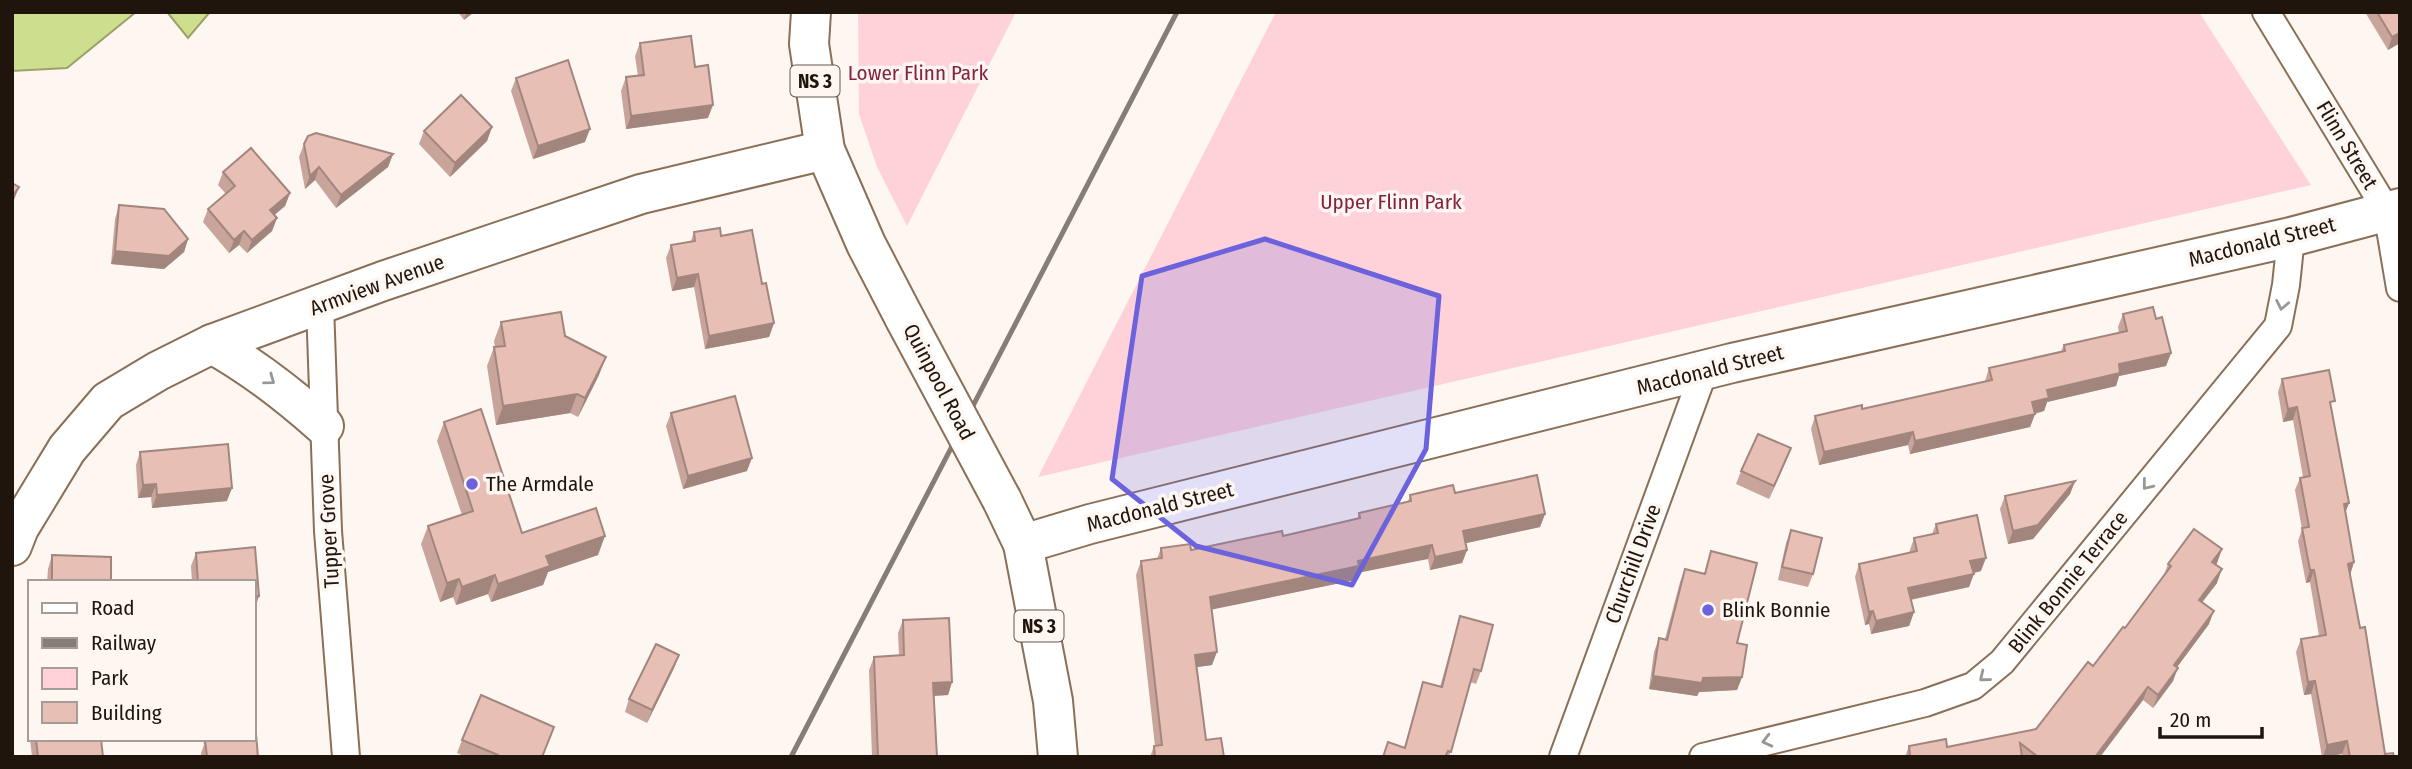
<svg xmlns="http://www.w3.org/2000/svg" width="2412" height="769" viewBox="0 0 2412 769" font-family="'Fira Sans Condensed',sans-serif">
  <rect width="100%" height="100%" fill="#fdf6f1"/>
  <g fill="#ffd2da">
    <path d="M 858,12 L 1016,12 L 907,226 L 877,167 L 859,114 Z"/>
    <path d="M 1276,12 L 2199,12 L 2311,185 L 1038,477 Z"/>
  </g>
  <g fill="#cede8f" stroke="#9aa268" stroke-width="2">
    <path d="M 12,12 L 136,12 L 67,68 L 12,71 Z"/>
    <path d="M 167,12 L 210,12 L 188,38 Z"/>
  </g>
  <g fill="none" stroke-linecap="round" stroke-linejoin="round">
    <defs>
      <g id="street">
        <path d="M 2266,12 L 2387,211 L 2400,288"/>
        <path d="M 320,305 L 328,531 L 346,757"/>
        <path d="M 1563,757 L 1704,371"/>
        <path d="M 1703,757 L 1925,703 L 1973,686 L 2002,662 L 2278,326 L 2286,285 L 2291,237"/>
      </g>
      <g id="secondary">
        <path d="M 212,344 C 254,367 289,395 324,426"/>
        <path d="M 1023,544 L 1090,524 L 1732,363 L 2291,237 L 2400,208"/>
        <path d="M 12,546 L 19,528 L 67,449 L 108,401 L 158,371 L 212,344 L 383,281 L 641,194 L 825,150"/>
      </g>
      <g id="primary">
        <path d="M 811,12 L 809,44 L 825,150 L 866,244 L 905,319"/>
        <path d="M 1002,500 L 1023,544 L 1053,701 L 1058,757"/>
      </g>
    </defs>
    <use href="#street" stroke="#8b6f57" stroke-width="30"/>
    <use href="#secondary" stroke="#8b6f57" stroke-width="42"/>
    <use href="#primary" stroke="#8b6f57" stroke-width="42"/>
    <use href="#street" stroke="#fff" stroke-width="26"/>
    <use href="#secondary" stroke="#fff" stroke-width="38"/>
    <use href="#primary" stroke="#fff" stroke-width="38"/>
    <path stroke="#867d76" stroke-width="5" d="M 791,757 L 1177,12"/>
    <defs>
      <path id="primary-bridge" d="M 905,319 L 1002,500"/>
    </defs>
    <use href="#primary-bridge" stroke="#8b6f57" stroke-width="42" stroke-linecap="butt"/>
    <use href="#primary-bridge" stroke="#fff" stroke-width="38"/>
  </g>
  <g fill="#c8a49b">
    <path d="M 458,12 L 474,12 L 464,20 Z"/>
    <path d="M 2365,12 L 2400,12 L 2400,43 L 2388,50 Z"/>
    <path d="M 640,43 L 695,67 L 708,118 L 626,129 L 621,91 L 626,77 L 638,76 L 635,56 Z"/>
    <path d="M 516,78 L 585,142 L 533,159 L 511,91 Z"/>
    <path d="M 492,127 L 487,141 L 450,177 L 419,144 L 424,131 Z"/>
    <path d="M 304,144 L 393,154 L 388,167 L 336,208 L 315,180 L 305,189 L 299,157 Z"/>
    <path d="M 223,172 L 290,193 L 285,206 L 274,215 L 277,218 L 272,231 L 247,253 L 239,245 L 229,253 L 203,222 L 208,209 L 226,194 L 218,185 Z"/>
    <path d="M 119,205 L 188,239 L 184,252 L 164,269 L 111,264 L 115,219 Z"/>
    <path d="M 694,232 L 721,236 L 762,284 L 774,323 L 769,337 L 705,349 L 694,287 L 672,291 L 666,258 L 671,245 L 691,241 Z"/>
    <path d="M 2123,314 L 2156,319 L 2171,353 L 2166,366 L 2119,376 L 2116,386 L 2047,402 L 2044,411 L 2035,414 L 2030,427 L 1910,454 L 1908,445 L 1819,465 L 1811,429 L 1815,416 L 1862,409 L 1985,381 L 1989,368 L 2061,351 L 2064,345 L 2119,333 L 2118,327 Z"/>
    <path d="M 501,322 L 565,336 L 599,375 L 578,417 L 570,413 L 496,425 L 487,366 L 494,347 L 495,347 L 494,341 Z"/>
    <path d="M 2282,379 L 2332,410 L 2349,503 L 2345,513 L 2354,562 L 2350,574 L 2385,754 L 2394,757 L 2343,757 L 2342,754 L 2322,757 L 2311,694 L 2304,695 L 2296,652 L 2301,639 L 2319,636 L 2310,582 L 2306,583 L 2298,541 L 2302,529 L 2295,490 L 2300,478 L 2303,477 L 2293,420 L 2283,422 L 2278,392 Z"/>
    <path d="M 671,413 L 747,471 L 683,489 L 666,426 Z"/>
    <path d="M 444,422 L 522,533 L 598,555 L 548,572 L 543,585 L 491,602 L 488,594 L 456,605 L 453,597 L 440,602 L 421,544 L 428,526 L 462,515 L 437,441 Z"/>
    <path d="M 1791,448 L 1769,499 L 1736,484 L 1741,471 Z"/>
    <path d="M 140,452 L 227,501 L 152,508 L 151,497 L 138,498 L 136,465 Z"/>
    <path d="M 2075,481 L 2070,494 L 2033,539 L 2008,544 L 2000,509 L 2005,496 Z"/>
    <path d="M 1455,493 L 1545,514 L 1540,527 L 1465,543 L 1467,550 L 1462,563 L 1430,570 L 1428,559 L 1417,560 L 1357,573 L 1355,580 L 1212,609 L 1212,665 L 1197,667 L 1206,740 L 1224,757 L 1150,757 L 1154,746 L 1155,746 L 1136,575 L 1141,561 L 1157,559 L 1161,548 L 1191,550 L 1283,536 L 1357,519 L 1359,513 L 1408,502 L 1410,495 Z"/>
    <path d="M 1936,524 L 1981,571 L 1973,573 L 1969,587 L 1911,600 L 1914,612 L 1909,626 L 1871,634 L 1869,624 L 1865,625 L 1855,577 L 1859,564 L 1909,553 L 1914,538 L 1932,534 Z"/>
    <path d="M 1791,530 L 1813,574 L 1808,587 L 1778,580 L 1786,543 Z"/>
    <path d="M 255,547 L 259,596 L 255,609 L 254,609 L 254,582 L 192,582 L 191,566 L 196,553 Z"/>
    <path d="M 2222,549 L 2216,565 L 2217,583 L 2202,602 L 2209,624 L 2177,667 L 2173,681 L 2153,708 L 2143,700 L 2100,757 L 1905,757 L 1909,746 L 1947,747 L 2036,729 L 2093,666 L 2125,628 L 2164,575 L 2168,564 Z"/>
    <path d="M 1711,551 L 1737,643 L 1742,677 L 1737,690 L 1699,692 L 1697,696 L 1649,689 L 1654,652 L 1659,638 L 1665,639 L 1680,582 L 1685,569 L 1704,574 Z"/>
    <path d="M 52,555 L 111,582 L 47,582 L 48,569 Z"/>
    <path d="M 1460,616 L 1481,671 L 1476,684 L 1470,682 L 1449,757 L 1383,757 L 1404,748 L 1423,682 L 1440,687 L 1456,629 Z"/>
    <path d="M 903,620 L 952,682 L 948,695 L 934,696 L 937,757 L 872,757 L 869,670 L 874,657 L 899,655 L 898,633 Z"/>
    <path d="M 679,655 L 674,668 L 647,723 L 625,712 L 629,699 Z"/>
    <path d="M 30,673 L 30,735 L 27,681 Z"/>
    <path d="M 254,684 L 256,708 L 254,714 L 258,757 L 201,757 L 201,753 L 204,745 L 203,739 L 254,739 Z"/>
    <path d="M 554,727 L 542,757 L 466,757 L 457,753 L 462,740 Z"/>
    <path d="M 30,739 L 101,739 L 103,757 L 32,757 Z"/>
  </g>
  <g fill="#a2867e">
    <path d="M 467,12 L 474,12 L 464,20 Z"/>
    <path d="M 2400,33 L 2400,43 L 2388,50 L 2392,37 Z"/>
    <path d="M 713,105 L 708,118 L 626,129 L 631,116 Z"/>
    <path d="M 492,127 L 487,141 L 450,177 L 455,163 Z"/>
    <path d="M 590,129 L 585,142 L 533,159 L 538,146 Z"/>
    <path d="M 393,154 L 388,167 L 336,208 L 341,195 Z"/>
    <path d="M 319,167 L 315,180 L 305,189 L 310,176 Z"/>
    <path d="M 19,187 L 12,205 L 12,197 Z"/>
    <path d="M 290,193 L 285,206 L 265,223 L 270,210 Z"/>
    <path d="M 277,218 L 272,231 L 247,253 L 252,240 Z"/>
    <path d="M 244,231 L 239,245 L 229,253 L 234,240 Z"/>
    <path d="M 188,239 L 184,252 L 164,269 L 111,264 L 115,251 Z"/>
    <path d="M 698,274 L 694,287 L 672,291 L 677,278 Z"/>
    <path d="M 774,323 L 769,337 L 705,349 L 709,336 Z"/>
    <path d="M 2171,353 L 2166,366 L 2119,376 L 2116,386 L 2047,402 L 2044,411 L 2027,415 L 2032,402 L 2047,390 L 2119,364 Z"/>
    <path d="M 606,357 L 599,375 L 578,417 L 585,398 Z"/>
    <path d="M 577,394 L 570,413 L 496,425 L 503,406 Z"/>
    <path d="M 2297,407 L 2293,420 L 2283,422 L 2288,409 Z"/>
    <path d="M 2035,414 L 2030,427 L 1910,454 L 1915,441 Z"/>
    <path d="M 1913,432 L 1908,445 L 1819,465 L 1824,452 Z"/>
    <path d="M 1791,448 L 1786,461 L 1769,499 L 1774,486 Z"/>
    <path d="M 752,458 L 747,471 L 683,489 L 688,476 Z"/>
    <path d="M 2075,481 L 2070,494 L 2033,539 L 2008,544 L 2013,531 Z"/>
    <path d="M 156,484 L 151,497 L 138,498 L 143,485 Z"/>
    <path d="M 232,488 L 227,501 L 152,508 L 157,495 Z"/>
    <path d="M 2349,503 L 2344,516 L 2344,504 Z"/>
    <path d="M 1545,514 L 1540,527 L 1458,545 L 1463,531 Z"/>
    <path d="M 605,536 L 598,555 L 548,572 L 543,585 L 491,602 L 498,584 L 546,556 Z"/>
    <path d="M 1432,545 L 1428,559 L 1357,573 L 1355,580 L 1205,611 L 1210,597 L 1358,561 Z"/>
    <path d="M 2222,549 L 2217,563 L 2208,576 L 2212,562 Z"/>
    <path d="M 1467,550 L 1462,563 L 1430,570 L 1435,557 Z"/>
    <path d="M 1986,558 L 1981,571 L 1966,575 L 1970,561 Z"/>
    <path d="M 2354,562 L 2350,575 L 2348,564 Z"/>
    <path d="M 2222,569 L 2217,583 L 2194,613 L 2199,600 Z"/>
    <path d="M 2310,570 L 2314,570 L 2310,582 L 2306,583 Z"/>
    <path d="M 1974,574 L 1969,587 L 1903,601 L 1908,588 Z"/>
    <path d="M 495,575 L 488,594 L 456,605 L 462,587 Z"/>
    <path d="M 459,579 L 453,597 L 440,602 L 447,583 Z"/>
    <path d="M 254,596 L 259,596 L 254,609 Z"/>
    <path d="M 1873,611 L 1869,624 L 1865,625 L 1869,612 Z"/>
    <path d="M 2214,611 L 2209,624 L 2169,678 L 2174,665 Z"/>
    <path d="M 1914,612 L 1909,626 L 1871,634 L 1876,621 Z"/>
    <path d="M 1217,652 L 1212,665 L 1190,668 L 1195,655 Z"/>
    <path d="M 679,655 L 674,668 L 647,723 L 652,710 Z"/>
    <path d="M 2178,668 L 2173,681 L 2153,708 L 2158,695 Z"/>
    <path d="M 1653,676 L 1703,678 L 1742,677 L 1737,690 L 1699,692 L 1697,696 L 1649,689 Z"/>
    <path d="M 2315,681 L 2311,694 L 2304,695 L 2308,682 Z"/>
    <path d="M 952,682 L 948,695 L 928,696 L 933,683 Z"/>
    <path d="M 2148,687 L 2143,700 L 2100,757 L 2095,757 Z"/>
    <path d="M 2347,741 L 2342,754 L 2323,757 L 2327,745 Z"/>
  </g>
  <g fill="#e8bfb4" stroke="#a2867e" stroke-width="2">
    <path d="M 2377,12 L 2400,12 L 2400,33 L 2392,37 Z"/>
    <path d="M 691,36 L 695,67 L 708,65 L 713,105 L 631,116 L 626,77 L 644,75 L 640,43 Z"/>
    <path d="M 568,60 L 590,129 L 538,146 L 516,78 Z"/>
    <path d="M 461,95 L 492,127 L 455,163 L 424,131 Z"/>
    <path d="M 316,133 L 393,154 L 341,195 L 319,167 L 310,176 L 304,144 L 308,136 Z"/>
    <path d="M 251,148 L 290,193 L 270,210 L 277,218 L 252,240 L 244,231 L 234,240 L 208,209 L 235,186 L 223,172 Z"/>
    <path d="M 12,183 L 19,187 L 12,197 Z"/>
    <path d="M 119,205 L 164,209 L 188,239 L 169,256 L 115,251 Z"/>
    <path d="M 720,228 L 721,236 L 752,230 L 762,284 L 766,283 L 774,323 L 709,336 L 698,274 L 677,278 L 671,245 L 695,241 L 694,232 Z"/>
    <path d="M 2153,307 L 2156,319 L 2162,317 L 2171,353 L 2119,364 L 2120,373 L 2047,390 L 2049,398 L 2032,402 L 2035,414 L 1915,441 L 1913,432 L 1824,452 L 1815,416 L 1862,405 L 1862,409 L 1992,380 L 1989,368 L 2065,351 L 2064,345 L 2127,331 L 2123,314 Z"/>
    <path d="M 561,312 L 565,336 L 606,357 L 585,398 L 577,394 L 503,406 L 494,347 L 505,346 L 501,322 Z"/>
    <path d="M 2329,370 L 2335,401 L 2330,402 L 2349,503 L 2344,504 L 2354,562 L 2348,564 L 2360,628 L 2365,627 L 2385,754 L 2393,753 L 2394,757 L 2350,757 L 2347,741 L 2327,745 L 2315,681 L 2308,682 L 2301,639 L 2326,635 L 2314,570 L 2310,570 L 2302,528 L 2309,527 L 2300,478 L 2310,476 L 2297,407 L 2288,409 L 2282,379 Z"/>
    <path d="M 735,396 L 752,458 L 688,476 L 671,413 Z"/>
    <path d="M 481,409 L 522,533 L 596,508 L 605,536 L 546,556 L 550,566 L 498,584 L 495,575 L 462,587 L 459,579 L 447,583 L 428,526 L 473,511 L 444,422 Z"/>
    <path d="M 1758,434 L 1791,448 L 1774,486 L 1741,471 Z"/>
    <path d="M 228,444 L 232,488 L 157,495 L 156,484 L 143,485 L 140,452 Z"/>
    <path d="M 1537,475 L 1545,514 L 1463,531 L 1467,550 L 1435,557 L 1432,545 L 1422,547 L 1358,561 L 1359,566 L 1210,597 L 1217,652 L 1195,655 L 1206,740 L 1221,738 L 1224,757 L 1155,757 L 1154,746 L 1162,745 L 1141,561 L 1162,558 L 1161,548 L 1190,544 L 1191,550 L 1282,531 L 1283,536 L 1360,518 L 1359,513 L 1411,501 L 1410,495 L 1453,485 L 1455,493 Z"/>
    <path d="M 2075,481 L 2038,525 L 2013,531 L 2005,496 Z"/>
    <path d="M 1977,515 L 1986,558 L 1970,561 L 1974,574 L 1908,588 L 1914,612 L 1876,621 L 1873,611 L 1869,612 L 1859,564 L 1917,551 L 1914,538 L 1938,533 L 1936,524 Z"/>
    <path d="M 2194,529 L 2222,549 L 2212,562 L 2222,569 L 2199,600 L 2214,611 L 2174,665 L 2178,668 L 2158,695 L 2148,687 L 2095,757 L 2038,757 L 2020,743 L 2022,757 L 1909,757 L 1910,756 L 1909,746 L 1946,739 L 1947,747 L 2036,729 L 2088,662 L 2093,666 L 2123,627 L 2125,628 L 2171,566 L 2168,564 Z"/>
    <path d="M 1791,530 L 1822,538 L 1813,574 L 1782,567 Z"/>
    <path d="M 255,547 L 259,596 L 254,596 L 254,582 L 198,582 L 196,553 Z"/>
    <path d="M 1711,551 L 1757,563 L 1737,643 L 1747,645 L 1742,677 L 1703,678 L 1702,683 L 1653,676 L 1659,638 L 1667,640 L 1685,569 L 1705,574 Z"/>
    <path d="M 52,555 L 111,557 L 111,582 L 52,582 Z"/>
    <path d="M 1460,616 L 1493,625 L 1481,671 L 1474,669 L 1451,752 L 1448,751 L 1445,757 L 1383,757 L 1388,742 L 1405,748 L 1423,682 L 1442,687 Z"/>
    <path d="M 949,618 L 952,682 L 933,683 L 937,757 L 878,757 L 874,657 L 904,655 L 903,620 Z"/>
    <path d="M 656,644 L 679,655 L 652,710 L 629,699 Z"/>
    <path d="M 254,684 L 256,708 L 254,708 Z"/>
    <path d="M 481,695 L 554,727 L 542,757 L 498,757 L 498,755 L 462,740 Z"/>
    <path d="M 254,711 L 258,757 L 207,757 L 205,740 L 254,739 Z"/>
    <path d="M 36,739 L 101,739 L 103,757 L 38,757 Z"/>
  </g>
  <defs><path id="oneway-chevron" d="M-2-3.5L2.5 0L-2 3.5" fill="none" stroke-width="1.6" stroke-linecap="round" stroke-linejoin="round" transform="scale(1.75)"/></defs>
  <g stroke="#9b9692">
    <use href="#oneway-chevron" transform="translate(2282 305) rotate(101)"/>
    <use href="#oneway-chevron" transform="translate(270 380) rotate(36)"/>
    <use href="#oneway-chevron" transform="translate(2147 485) rotate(129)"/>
    <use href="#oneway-chevron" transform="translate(1984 677) rotate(141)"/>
    <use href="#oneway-chevron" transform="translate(1767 741) rotate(166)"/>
  </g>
  <path fill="#6b62dc" fill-opacity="0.2" stroke="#6b62dc" stroke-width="5" stroke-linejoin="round" d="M 1265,239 L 1439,296 L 1426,449 L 1352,585 L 1196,546 L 1112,479 L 1142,276 Z"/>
  <g fill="#6b62dc" stroke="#fdf6f1" stroke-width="2.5">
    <circle cx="472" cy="484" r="7"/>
    <circle cx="1708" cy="610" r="7"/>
  </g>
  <g text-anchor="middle" stroke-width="7" stroke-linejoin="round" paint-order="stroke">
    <g fill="#fdf6f1" stroke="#625851" stroke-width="2">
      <rect x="790.5" y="65.5" width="49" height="31" rx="5"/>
      <rect x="1014.5" y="610.5" width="49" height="31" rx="5"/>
    </g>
    <g font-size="19" font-weight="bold" fill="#20150c">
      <text x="815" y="88">NS 3</text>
      <text x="1039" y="633">NS 3</text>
    </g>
    <g font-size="21" fill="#832241" stroke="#fdf6f1">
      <text x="918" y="80">Lower Flinn Park</text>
      <text x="1391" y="209">Upper Flinn Park</text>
    </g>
    <g font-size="21" fill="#20150c" stroke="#fdf6f1">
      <text transform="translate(2347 145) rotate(59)" y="7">Flinn Street</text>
      <text transform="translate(2262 242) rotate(-14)" y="7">Macdonald Street</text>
      <text transform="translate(377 285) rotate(-20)" y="7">Armview Avenue</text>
      <text transform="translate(1710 370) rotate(-14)" y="7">Macdonald Street</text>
      <text transform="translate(939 382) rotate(62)" y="7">Quinpool Road</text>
      <text transform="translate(1160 507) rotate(-14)" y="7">Macdonald Street</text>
      <text transform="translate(329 531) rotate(-93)" y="7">Tupper Grove</text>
      <text transform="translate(1633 564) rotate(-70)" y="7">Churchill Drive</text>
      <text transform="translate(2068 582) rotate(-51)" y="7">Blink Bonnie Terrace</text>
    </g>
    <g font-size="21" fill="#20150c" stroke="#fdf6f1" text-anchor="start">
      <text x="486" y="491">The Armdale</text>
      <text x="1722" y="617">Blink Bonnie</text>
    </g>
  </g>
  <rect width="2412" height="769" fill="none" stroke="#20150c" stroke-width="28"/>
  <rect x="28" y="580" width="228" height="161" fill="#fdf6f1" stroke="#a59c95" stroke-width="2"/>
  <rect x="42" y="603" width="35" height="10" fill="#ffffff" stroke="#a59c95" stroke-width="2"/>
  <text x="91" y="615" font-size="21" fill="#20150c">Road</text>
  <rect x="42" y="638" width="35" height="10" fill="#867d76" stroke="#a59c95" stroke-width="2"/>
  <text x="91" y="650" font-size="21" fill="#20150c">Railway</text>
  <rect x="42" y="668" width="35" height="21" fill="#ffd2da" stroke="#a59c95" stroke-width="2"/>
  <text x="91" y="685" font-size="21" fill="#20150c">Park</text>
  <rect x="42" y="702" width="35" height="21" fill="#e8bfb4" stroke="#a59c95" stroke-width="2"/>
  <text x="91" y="720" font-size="21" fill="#20150c">Building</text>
  <path d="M2160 727v10h102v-10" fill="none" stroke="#20150c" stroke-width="3.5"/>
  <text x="2170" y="727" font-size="21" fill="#20150c" stroke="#fdf6f1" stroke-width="5" paint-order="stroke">20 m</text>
</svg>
